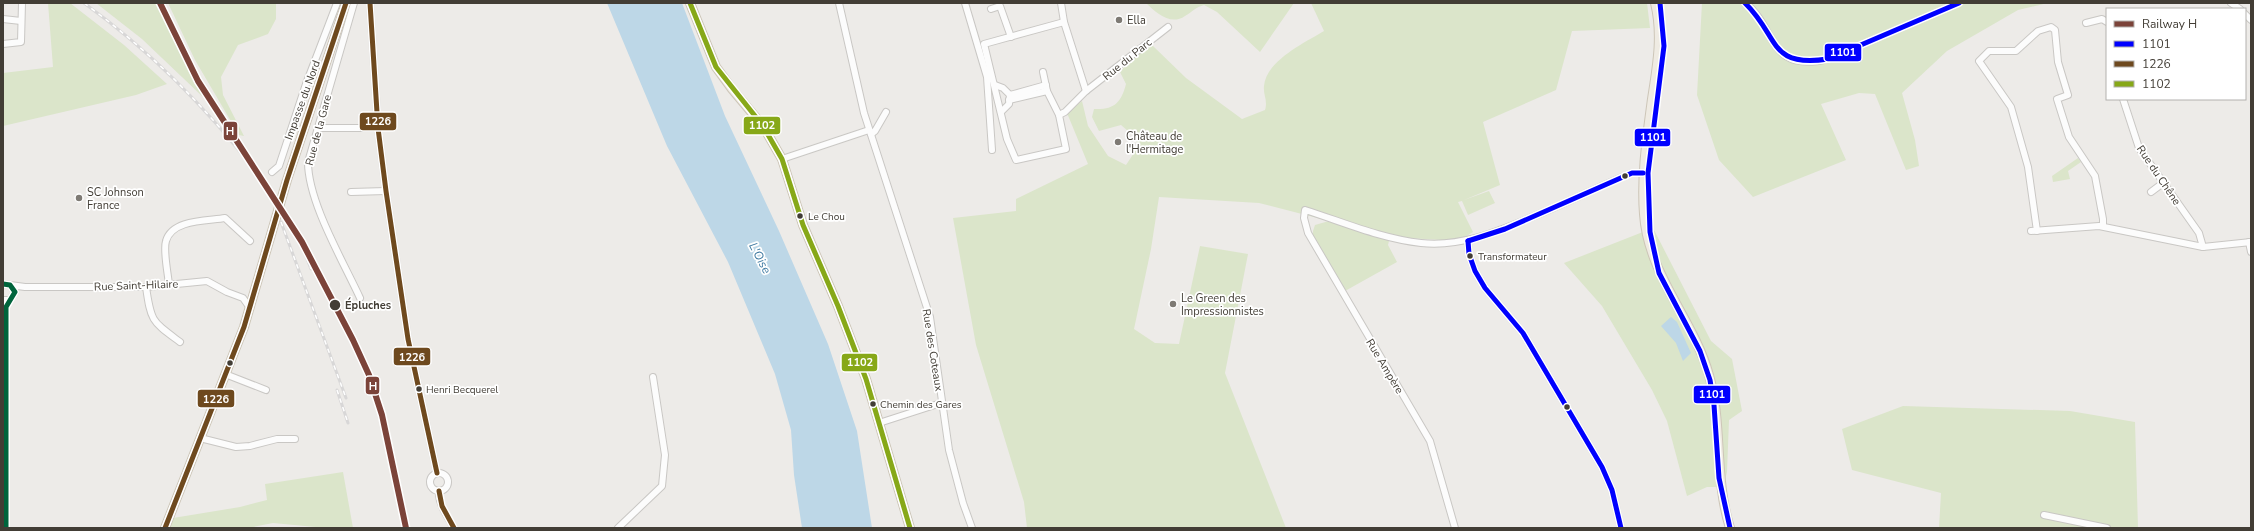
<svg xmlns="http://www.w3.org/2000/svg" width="2254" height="531" viewBox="0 0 2254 531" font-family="'Nunito Sans',sans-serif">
  <rect width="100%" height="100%" fill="#edebe8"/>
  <g fill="#dbe5ca">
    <path d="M 48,3 L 70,3 L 124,45 L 167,84 L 136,95 L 3,126 L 3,73 L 53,67 Z"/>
    <path d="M 96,3 L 156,3 L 203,97 L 142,39 Z"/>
    <path d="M 168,3 L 276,3 L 276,19 L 268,34 L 238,45 L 221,77 L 223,95 L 244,136 L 239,135 L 195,60 Z"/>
    <path d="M 1146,3 L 1294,3 L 1260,52 L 1217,12 L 1204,5 C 1196,7 1192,12 1185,16 C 1171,26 1156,13 1146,3 Z"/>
    <path d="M 1311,3 L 1647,3 L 1650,28 L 1572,31 L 1556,90 L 1483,122 L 1500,185 L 1464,200 L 1489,191 L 1495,203 L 1468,215 L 1462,201 L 1458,202 L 1473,232 L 1459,241 L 1390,237 L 1388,245 L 1397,262 L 1345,291 L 1313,237 L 1313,231 L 1315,225 L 1329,221 L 1259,203 L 1159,197 L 1151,249 L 1134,329 L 1155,343 L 1179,344 L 1200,246 L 1248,254 L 1225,373 L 1286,528 L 1027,528 L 1024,502 L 976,345 L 953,218 L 1016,211 L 1016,199 L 1088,164 L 1067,113 L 1082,101 L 1088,126 L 1108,156 L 1126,165 L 1138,147 L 1136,138 L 1121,125 L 1099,131 L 1092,117 L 1094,109 C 1114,110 1121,103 1126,84 L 1120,72 L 1145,42 L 1153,46 L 1186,78 L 1242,119 L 1265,110 C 1268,100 1263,95 1264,86 C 1266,61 1304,43 1324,31 Z"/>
    <path d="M 1702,3 L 2048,3 L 2018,10 L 1947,51 L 1902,93 L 1915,140 L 1919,166 L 1906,170 L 1875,94 L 1859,93 L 1821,104 L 1846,160 L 1753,197 L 1719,160 L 1697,95 Z"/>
    <path d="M 2078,158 L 2081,162 L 2068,171 L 2070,179 L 2053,182 L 2052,176 Z"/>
    <path d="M 1653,228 L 1711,341 L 1732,359 L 1742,411 L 1729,420 L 1727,472 L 1723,487 L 1707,487 L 1687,496 L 1667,421 L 1652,390 L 1602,306 L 1564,263 Z"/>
    <path d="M 1903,406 L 2070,411 L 2135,422 L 2138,528 L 1939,528 L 1941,493 L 1852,470 L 1842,429 Z"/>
    <path d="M 343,472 L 353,528 L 326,528 L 273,523 L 248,528 L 169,528 L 173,518 L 240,507 L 267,500 L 265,484 Z"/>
  </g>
  <g fill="#bdd7e7">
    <path d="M 607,3 L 682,3 L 725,116 L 779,231 L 828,344 L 857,431 L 872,528 L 802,528 L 794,475 L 791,430 L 775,374 L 728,262 L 667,146 Z"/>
    <path d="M 1671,317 L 1677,322 L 1691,353 L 1683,361 L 1676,343 L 1661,326 Z"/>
  </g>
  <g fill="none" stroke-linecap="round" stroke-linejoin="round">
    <defs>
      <g id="minor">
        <path d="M 354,3 L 308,162 C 308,202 343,261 360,298"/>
        <path d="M 370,3 L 378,128 L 386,191 L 408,339 L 437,473"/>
        <path d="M 839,3 L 864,113 L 930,317 L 949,450 L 963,503 L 972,528"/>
        <path d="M 965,3 L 987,77 L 992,150"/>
        <path d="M 1061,3 L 1064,22 L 1086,91"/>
        <path d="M 1745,3 C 1777,27 1767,74 1828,59 L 1959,3"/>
        <path d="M 2231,3 L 2240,9"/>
        <path d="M 991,9 L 1000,6 L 1011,37"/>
        <path d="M 2245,14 L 2251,20"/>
        <path d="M 3,19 L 21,21"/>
        <path d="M 1064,22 L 984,44 L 1007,139 L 1016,160 L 1066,149 L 1059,115 L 1065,112 L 1086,91 L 1168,27"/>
        <path d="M 2086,23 L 2102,19 L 2107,22"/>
        <path d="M 3,44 L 21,42 L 22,3"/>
        <path d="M 1043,72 L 1047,91 L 1059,115"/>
        <path d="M 995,85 L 1003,88 L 1010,95 L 1009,104 L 1001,112"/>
        <path d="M 1010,95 L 1046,85"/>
        <path d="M 2123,99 L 2139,148 L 2199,233 L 2203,247"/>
        <path d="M 1009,100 L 1047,91"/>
        <path d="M 318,128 L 378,128"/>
        <path d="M 871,134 L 875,131 L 886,112"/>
        <path d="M 782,159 L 869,130"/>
        <path d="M 272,172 L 279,166 L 306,84 L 337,3"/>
        <path d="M 351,192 L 386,191"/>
        <path d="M 2151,192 L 2163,183"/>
        <path d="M 2031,231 L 2099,226 L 2203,247 L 2251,242"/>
        <path d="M 2037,231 L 2028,167 L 2011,107 L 1979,61 L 1989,51 L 2016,51 L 2038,31 L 2051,27 L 2055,30 L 2058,62 L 2068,95 L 2057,99 L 2069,137 L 2095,176 L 2103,219 L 2103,226"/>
        <path d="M 1468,241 L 1469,254 L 1475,271 L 1485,288 L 1523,333 L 1602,467 L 1612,490 L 1621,528"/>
        <path d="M 2249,242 L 2251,252"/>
        <path d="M 3,284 L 10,285 L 15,292 L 10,300 L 3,300"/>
        <path d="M 10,285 L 25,287 L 146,287 L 207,281 L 227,292 L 243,298 L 250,308"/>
        <path d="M 169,285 C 168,273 163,251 166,241 C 172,219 208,221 225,218 L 250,241"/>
        <path d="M 146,287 C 151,322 152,321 180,342"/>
        <path d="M 4,301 L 6,307 L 6,528"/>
        <path d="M 225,374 L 266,390"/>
        <path d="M 879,423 L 941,403"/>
        <path d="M 200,438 L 236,447 L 250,446 L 277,439 L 295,439"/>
        <circle cx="439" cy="482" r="9"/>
        <path d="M 439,491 C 438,504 448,517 454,528"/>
        <path d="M 2044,515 L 2107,528"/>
        <path d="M 618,528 L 662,486 L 665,455 L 653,377"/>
        <path d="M 1455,528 L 1430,441 L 1308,233 L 1304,218 L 1305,210 C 1343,222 1382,239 1421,243 C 1462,247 1496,232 1532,217 C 1566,203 1598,187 1632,173 L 1648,173"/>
      </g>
      <g id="major">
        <path d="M 690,3 L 716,67 L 732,89 L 763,126 L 782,159 L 803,225 L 838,306 L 866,379 L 910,528"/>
        <path d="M 1655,3 C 1663,35 1657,67 1652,99 C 1647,137 1641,175 1644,214 C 1648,275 1693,318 1709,375 C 1723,425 1714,478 1730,528"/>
        <path d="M 165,528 L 244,327 L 287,180 L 346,3"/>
      </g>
    </defs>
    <use href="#minor" stroke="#c9c7c4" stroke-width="8"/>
    <use href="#major" stroke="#cdc6b8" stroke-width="10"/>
    <use href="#minor" stroke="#fcfcfc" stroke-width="6"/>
    <use href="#major" stroke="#efebe3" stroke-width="8"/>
    <defs>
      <g id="rail">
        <path d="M 84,3 C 153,53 211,112 262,180"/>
        <path d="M 281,222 L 346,398"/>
        <path d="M 297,233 L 311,269"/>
        <path d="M 337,390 L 348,423"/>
      </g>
    </defs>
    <use href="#rail" stroke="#d8d7d7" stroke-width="3"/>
    <use href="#rail" stroke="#fff" stroke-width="1.5" stroke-dasharray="4.5" stroke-linecap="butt"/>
    <defs>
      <g id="bus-1">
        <path d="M 1660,3 L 1664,46 L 1648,173 L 1650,232 L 1659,273 L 1700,351 L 1710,380 L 1714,405 L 1719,478 L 1730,528"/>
        <path d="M 1745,3 C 1780,37 1768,68 1828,59 L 1959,3"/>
        <path d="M 1468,241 L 1469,254 L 1475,271 L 1485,288 L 1523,333 L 1602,467 L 1612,490 L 1621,528"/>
        <path d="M 1468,241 L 1505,229 L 1632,173 L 1643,173"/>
      </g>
      <g id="bus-2">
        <path d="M 370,3 L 378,128 L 386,191 L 408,339 L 437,473"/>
        <path d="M 439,491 L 442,506 L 454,528"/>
        <path d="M 165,528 L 244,327 L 287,180 L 346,3"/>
      </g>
      <path id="bus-3" d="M 690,3 L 716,67 L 763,126 L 782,159 L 803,225 L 838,306 L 866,379 L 910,528"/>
      <path id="bus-4" d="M 3,284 L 10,285 L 15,292 L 6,307 L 6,528"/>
    </defs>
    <use href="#bus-1" stroke="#fff" stroke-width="8"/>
    <use href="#bus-2" stroke="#fff" stroke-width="8"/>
    <use href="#bus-3" stroke="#fff" stroke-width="8"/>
    <use href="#bus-4" stroke="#fff" stroke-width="8"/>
    <use href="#bus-1" stroke="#00f" stroke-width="5"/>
    <use href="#bus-2" stroke="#6e491e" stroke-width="5"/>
    <use href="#bus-3" stroke="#87a818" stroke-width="5"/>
    <use href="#bus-4" stroke="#00643c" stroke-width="5"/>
    <defs>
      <path id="rail-1" d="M 160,3 L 198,81 L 302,242 L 353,340 L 369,375 L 382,415 L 406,528"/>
    </defs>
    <use href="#rail-1" stroke="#fff" stroke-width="9"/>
    <use href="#rail-1" stroke="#7b4339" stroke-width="6"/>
  </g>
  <g fill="#7e7a74" stroke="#fff" stroke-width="1.5">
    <circle cx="1119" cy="20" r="4"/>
    <circle cx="1118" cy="142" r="4"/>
    <circle cx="79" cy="198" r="4"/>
    <circle cx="1173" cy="304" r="4"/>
  </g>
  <g fill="#423d35" stroke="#fff" stroke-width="1.5">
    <circle cx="1625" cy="176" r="3.5"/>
    <circle cx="800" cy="216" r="3.5"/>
    <circle cx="1470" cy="256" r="3.5"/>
    <circle cx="335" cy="305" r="6"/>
    <circle cx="230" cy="363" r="3.5"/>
    <circle cx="419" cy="389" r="3.5"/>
    <circle cx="873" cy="404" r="3.5"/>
    <circle cx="1567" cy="407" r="3.5"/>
  </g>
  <g text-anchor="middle" stroke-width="3.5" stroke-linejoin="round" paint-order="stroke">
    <g font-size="10" fill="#423d35" stroke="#fff" text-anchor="start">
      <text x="808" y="220">Le Chou</text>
      <text x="1478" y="260">Transformateur</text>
      <text x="426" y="393">Henri Becquerel</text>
      <text x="880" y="408">Chemin des Gares</text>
    </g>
    <g font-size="11" fill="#423d35" stroke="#fff" text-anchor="start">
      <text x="1127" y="24">Ella</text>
      <text x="1126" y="140">Château de<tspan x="1126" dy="13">l'Hermitage</tspan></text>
      <text x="87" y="196">SC Johnson<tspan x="87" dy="13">France</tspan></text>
      <text x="1181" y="302">Le Green des<tspan x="1181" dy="13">Impressionnistes</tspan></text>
    </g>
    <g font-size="11" fill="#423d35" stroke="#fff">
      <text transform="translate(1127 59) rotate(-39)" y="4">Rue du Parc</text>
      <text transform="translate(302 100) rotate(-70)" y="4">Impasse du Nord</text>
      <text transform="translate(318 130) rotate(-75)" y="4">Rue de la Gare</text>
      <text transform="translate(2159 175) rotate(56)" y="4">Rue du Chêne</text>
      <text transform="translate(136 285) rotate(-2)" y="4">Rue Saint-Hilaire</text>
      <text transform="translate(933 350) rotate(81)" y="4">Rue des Coteaux</text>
      <text transform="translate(1385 366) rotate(59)" y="4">Rue Ampère</text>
    </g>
    <g font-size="11" font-weight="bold" fill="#423d35" stroke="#fff" text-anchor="start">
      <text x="345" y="309">Épluches</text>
    </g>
    <g font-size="12" font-style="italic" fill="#3c78a0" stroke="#fff">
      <text transform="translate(760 258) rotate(62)" y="4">L'Oise</text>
    </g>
  </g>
  <g stroke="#fff" stroke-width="1.5">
    <rect x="1824" y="43" width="38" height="19" rx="4" fill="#00f"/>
    <rect x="359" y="112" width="38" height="19" rx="4" fill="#6e491e"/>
    <rect x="743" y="116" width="38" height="19" rx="4" fill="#87a818"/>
    <rect x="223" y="121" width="15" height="20" rx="4" fill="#7b4339"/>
    <rect x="1634" y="128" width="37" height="19" rx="4" fill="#00f"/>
    <rect x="393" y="347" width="38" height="19" rx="4" fill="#6e491e"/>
    <rect x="841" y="353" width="37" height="19" rx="4" fill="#87a818"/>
    <rect x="365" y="376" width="15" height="19" rx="4" fill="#7b4339"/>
    <rect x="1693" y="385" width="38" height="19" rx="4" fill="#00f"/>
    <rect x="197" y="389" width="38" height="19" rx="4" fill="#6e491e"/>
  </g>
  <g font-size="11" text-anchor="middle" font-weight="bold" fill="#fff">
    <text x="1843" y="56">1101</text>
    <text x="378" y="125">1226</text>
    <text x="762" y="129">1102</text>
    <text x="230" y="135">H</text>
    <text x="1653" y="141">1101</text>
    <text x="412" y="361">1226</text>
    <text x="860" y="366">1102</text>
    <text x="373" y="390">H</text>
    <text x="1712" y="398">1101</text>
    <text x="216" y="403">1226</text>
  </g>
  <rect width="2254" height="531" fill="none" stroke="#423d35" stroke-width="8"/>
  <rect x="2106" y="8" width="140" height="92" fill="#ffffff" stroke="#b3b1ae"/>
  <rect x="2114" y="21" width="20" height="6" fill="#7b4339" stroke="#b3b1ae"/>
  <text x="2142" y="28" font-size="12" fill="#423d35">Railway H</text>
  <rect x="2114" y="41" width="20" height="6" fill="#0000ff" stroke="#b3b1ae"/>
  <text x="2142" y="48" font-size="12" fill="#423d35">1101</text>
  <rect x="2114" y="61" width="20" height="6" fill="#6e491e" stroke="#b3b1ae"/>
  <text x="2142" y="68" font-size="12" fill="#423d35">1226</text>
  <rect x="2114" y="81" width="20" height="6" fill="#87a818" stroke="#b3b1ae"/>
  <text x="2142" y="88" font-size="12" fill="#423d35">1102</text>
</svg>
